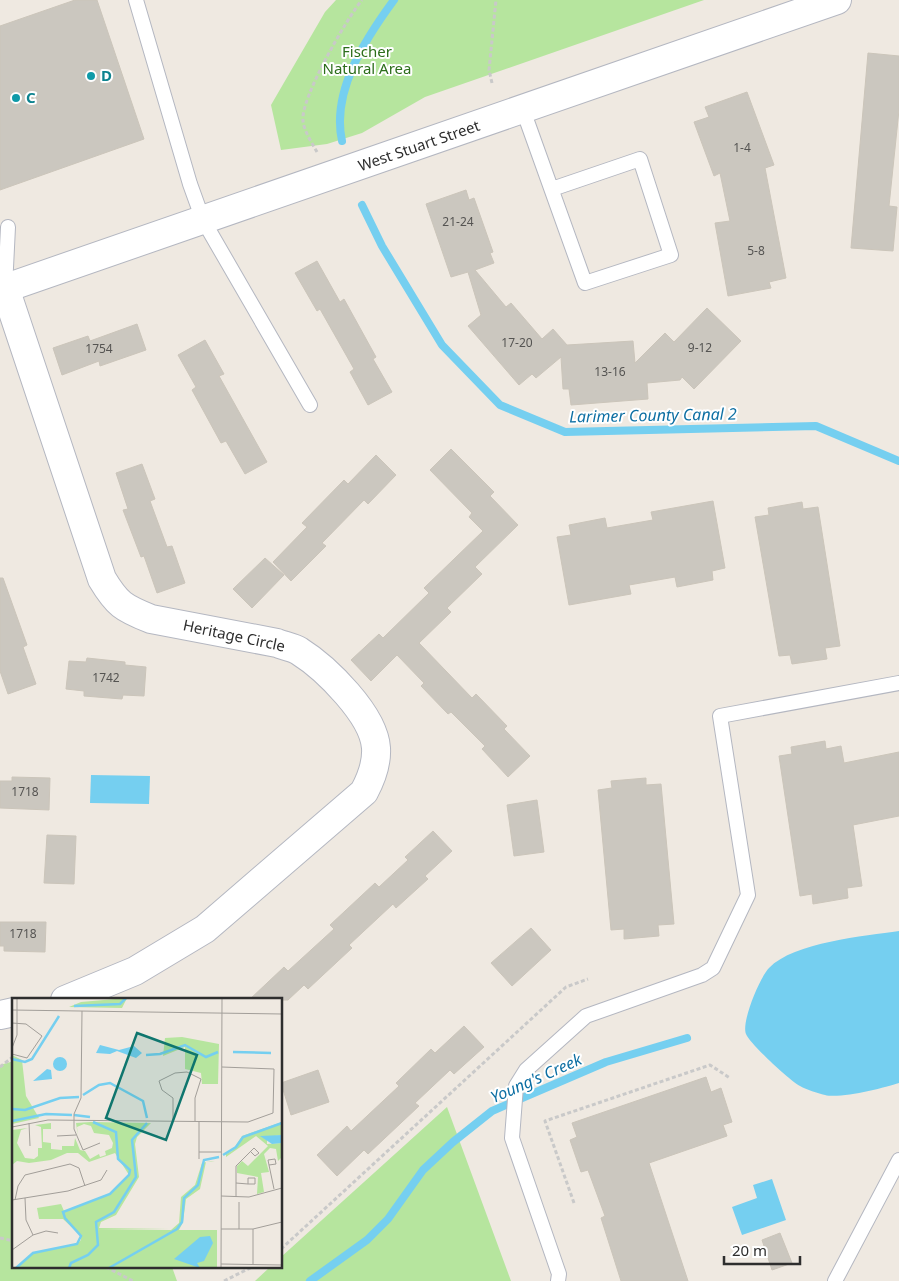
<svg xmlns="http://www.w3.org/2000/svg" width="899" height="1281" viewBox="0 0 899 1281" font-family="'Noto Sans',sans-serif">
  <rect width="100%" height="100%" fill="#efe9e1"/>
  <g fill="#b6e59e">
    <path d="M 336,0 L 704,0 L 425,97 L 362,133 L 327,144 L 281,150 L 271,105 L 325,12 Z"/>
    <path d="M 14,1061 L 14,1267 L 172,1267 L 177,1281 L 0,1281 L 0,1065 Z"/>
    <path d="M 447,1107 L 511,1281 L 255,1281 L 270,1267 L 281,1267 L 281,1257 Z"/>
  </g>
  <g fill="#75cff0">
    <path d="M 91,775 L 150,776 L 149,804 L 90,803 Z"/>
    <path d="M 899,931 L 899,1083 C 884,1088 840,1099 825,1095 C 817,1093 807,1090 800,1086 C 790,1081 750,1044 746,1034 C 741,1022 760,977 769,968 C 794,942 865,936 899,931 Z"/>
    <path d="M 772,1179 L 786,1220 L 742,1235 L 732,1207 L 757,1198 L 753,1185 Z"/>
  </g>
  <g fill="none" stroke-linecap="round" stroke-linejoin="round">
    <g stroke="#75cff0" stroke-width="8">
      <path d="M 342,141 C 331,91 366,38 394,0"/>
      <path d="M 362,205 L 382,246 L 442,345 L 500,405 L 565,432 L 816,426 L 899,461"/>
      <path d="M 310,1281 L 367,1240 L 388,1219 L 423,1170 L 453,1142 L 492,1111 L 606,1062 L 687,1038"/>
    </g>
  </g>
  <g fill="#cbc7bf" stroke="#cbc5ba">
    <path d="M 75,0 L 97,0 L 144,139 L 0,190 L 0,26 Z"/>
    <path d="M 868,53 L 899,56 L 899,110 L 889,206 L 897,207 L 893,251 L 851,248 Z"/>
    <path d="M 747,92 L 774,165 L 765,168 L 786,278 L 769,282 L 771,288 L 728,296 L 715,223 L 730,221 L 720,173 L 714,176 L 694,122 L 709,117 L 705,107 Z"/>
    <path d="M 466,190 L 469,200 L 474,198 L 493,252 L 490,253 L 494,263 L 475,270 L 506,307 L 511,303 L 542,339 L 553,329 L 567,345 L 633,341 L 635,363 L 665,333 L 674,342 L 707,308 L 741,341 L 694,389 L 682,377 L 680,380 L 647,383 L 648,399 L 571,405 L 569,389 L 563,389 L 561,357 L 536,378 L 532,374 L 519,385 L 468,326 L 481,315 L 468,272 L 451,277 L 426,204 Z"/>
    <path d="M 317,261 L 340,302 L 344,299 L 376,357 L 373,359 L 392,392 L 368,405 L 350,372 L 354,369 L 320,309 L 317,311 L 295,273 Z"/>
    <path d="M 137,324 L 146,350 L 100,366 L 99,361 L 62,375 L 53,348 L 88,336 L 90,341 Z"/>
    <path d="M 205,340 L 224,374 L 219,376 L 267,462 L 245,474 L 226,441 L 221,443 L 192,390 L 196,387 L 178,355 Z"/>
    <path d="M 451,449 L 494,492 L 490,496 L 518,525 L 475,567 L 482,574 L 447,608 L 451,612 L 419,643 L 472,698 L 476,694 L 507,726 L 504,729 L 530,756 L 508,777 L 482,749 L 485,746 L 451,712 L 448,714 L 421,686 L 424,683 L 397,655 L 371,681 L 351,660 L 379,634 L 383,638 L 429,593 L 424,588 L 483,531 L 469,517 L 472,513 L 430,470 Z"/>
    <path d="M 376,455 L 396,475 L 368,504 L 364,500 L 322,543 L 326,546 L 291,581 L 273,562 L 307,527 L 302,523 L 344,480 L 348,484 Z"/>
    <path d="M 142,464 L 155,499 L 150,501 L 167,547 L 172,546 L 185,583 L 157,593 L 144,556 L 141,557 L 123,510 L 128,509 L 116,473 Z"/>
    <path d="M 713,501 L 725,568 L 712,571 L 713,580 L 677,587 L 675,577 L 629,585 L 631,594 L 569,605 L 557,537 L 571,535 L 569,525 L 605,518 L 607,528 L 653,520 L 651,512 Z"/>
    <path d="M 802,502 L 803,509 L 818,507 L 840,646 L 825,648 L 827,659 L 792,664 L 790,655 L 779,656 L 755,517 L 769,515 L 768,508 Z"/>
    <path d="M 265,558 L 284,575 L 252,608 L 233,589 Z"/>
    <path d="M 0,578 L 3,578 L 27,645 L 23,647 L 36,684 L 8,694 L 0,671 Z"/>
    <path d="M 87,658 L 125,662 L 125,665 L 146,667 L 144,696 L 123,695 L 122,699 L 84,696 L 84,691 L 66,689 L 69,661 L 86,662 Z"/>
    <path d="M 825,741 L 826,749 L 841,746 L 844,763 L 899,752 L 899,816 L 853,825 L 862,886 L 847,888 L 848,898 L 813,904 L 812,894 L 800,896 L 779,756 L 792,754 L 791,747 Z"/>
    <path d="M 12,777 L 50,778 L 49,810 L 0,808 L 0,781 L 12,781 Z"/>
    <path d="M 646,778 L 646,785 L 661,784 L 674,924 L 658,925 L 659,936 L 624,939 L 624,929 L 611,930 L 598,790 L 612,788 L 611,781 Z"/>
    <path d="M 537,800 L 544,852 L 514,856 L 507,805 Z"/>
    <path d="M 433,831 L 452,851 L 425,876 L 428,879 L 396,908 L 393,904 L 349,945 L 352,948 L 308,989 L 304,985 L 288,1000 L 249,1000 L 284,967 L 288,971 L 334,929 L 330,925 L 375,883 L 379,887 L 408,860 L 405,857 Z"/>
    <path d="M 47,835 L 76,836 L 74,884 L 44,883 Z"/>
    <path d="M 0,922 L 46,922 L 45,952 L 4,951 L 4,946 L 0,946 Z"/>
    <path d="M 531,928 L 551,950 L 512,986 L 491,963 Z"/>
    <path d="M 464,1026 L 484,1047 L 454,1074 L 450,1070 L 415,1103 L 419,1106 L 368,1154 L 364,1150 L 337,1176 L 317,1155 L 347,1126 L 351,1131 L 399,1086 L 396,1083 L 431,1049 L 435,1053 Z"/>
    <path d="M 318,1070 L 329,1102 L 291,1115 L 281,1083 Z"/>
    <path d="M 706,1077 L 711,1092 L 721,1088 L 732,1122 L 723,1125 L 727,1136 L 649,1163 L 688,1281 L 621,1281 L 601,1218 L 605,1216 L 588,1170 L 581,1172 L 570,1140 L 577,1137 L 572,1123 Z"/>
    <path d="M 780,1233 L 792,1263 L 772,1270 L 762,1240 Z"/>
  </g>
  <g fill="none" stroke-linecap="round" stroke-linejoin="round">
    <defs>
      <g id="service">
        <path d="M 136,0 L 190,184 L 203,220 L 310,405"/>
        <path d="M 523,110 L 585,283 L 671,255 L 640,159 L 552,189"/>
        <path d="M 5,288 L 8,227"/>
        <path d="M 558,1281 L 559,1274 L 512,1138 L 516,1086 L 526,1070 L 586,1016 L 702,975 L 713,968 L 748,895 L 720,716 L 899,683"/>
        <path d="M 835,1281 L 899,1160"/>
      </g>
      <g id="minor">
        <path d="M 5,288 L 102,579 C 117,604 123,608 151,619 L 277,643 C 284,646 293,647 299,651 C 326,668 374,715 376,748 C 377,764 371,779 364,792 L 205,929 L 135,971 L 65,1000"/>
        <path d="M 0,290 L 837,0"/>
        <path d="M 0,1015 L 14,1012"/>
      </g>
    </defs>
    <use href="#service" stroke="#b4b7c1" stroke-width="16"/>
    <use href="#minor" stroke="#b4b7c1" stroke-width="30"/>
    <g stroke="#c9c9c9" stroke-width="3" stroke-dasharray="4 2.5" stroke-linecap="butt">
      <path d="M 492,83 L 489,70 L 496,0"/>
      <path d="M 317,152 C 312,143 304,131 303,121 C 300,99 347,18 362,0"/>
      <path d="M 0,1067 L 14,1056"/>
      <path d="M 574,1203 L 545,1121 L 710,1065 L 730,1078"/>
      <path d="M 0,1238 L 14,1241"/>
      <path d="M 281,1249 L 566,987 L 588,979"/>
      <path d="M 106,1267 L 133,1281"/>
      <path d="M 224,1281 L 252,1267"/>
    </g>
    <use href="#service" stroke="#fff" stroke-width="14"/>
    <use href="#minor" stroke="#fff" stroke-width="28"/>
  </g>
  <g fill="#0f9aa8" stroke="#fff" stroke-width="2">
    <circle cx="91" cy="76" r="5"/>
    <circle cx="16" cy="98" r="5"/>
  </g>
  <g text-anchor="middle" stroke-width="4" stroke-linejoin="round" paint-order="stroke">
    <g font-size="12" fill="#555452">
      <text x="742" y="152">1-4</text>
      <text x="458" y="226">21-24</text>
      <text x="756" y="255">5-8</text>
      <text x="517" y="347">17-20</text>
      <text x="700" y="352">9-12</text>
      <text x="99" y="353">1754</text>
      <text x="610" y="376">13-16</text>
      <text x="106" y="682">1742</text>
      <text x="25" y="796">1718</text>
      <text x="23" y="938">1718</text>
    </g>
    <g font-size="15" fill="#2c6e1b" stroke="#fff">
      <text x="367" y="57">Fischer<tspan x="367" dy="17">Natural Area</tspan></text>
    </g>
    <g font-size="15" font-weight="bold" fill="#0d838f" stroke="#fff" text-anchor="start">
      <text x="101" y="81">D</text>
      <text x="26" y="103">C</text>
    </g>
    <g font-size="15" fill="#2e2e2e" stroke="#fff">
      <text transform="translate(419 146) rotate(-19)" y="5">West Stuart Street</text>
      <text transform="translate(234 636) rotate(12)" y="5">Heritage Circle</text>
    </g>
    <g font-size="16" font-style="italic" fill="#0d6fa3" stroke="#fff">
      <text transform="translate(653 415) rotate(-1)" y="6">Larimer County Canal 2</text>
      <text transform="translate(536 1078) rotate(-24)" y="6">Young's Creek</text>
    </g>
  </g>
  <g transform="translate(12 998)">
    <rect width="270" height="270" fill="#efe9e1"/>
    <path d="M 115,0 L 110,10 L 57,9 L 69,4 ZM 170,39 L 207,46 L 206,86 L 190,86 L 189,75 L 173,71 L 173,49 L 151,58 L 153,40 ZM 0,57 L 10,62 L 14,98 L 27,120 L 0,126 ZM 79,124 L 139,125 L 125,139 L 123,146 L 127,179 L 104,217 L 89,224 L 87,230 L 157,231 L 85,232 L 159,232 L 167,225 L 169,199 L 183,187 L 190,165 L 199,163 L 203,163 L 194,164 L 188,191 L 174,201 L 171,224 L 167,232 L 205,232 L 205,270 L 4,270 L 21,255 L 65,246 L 69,242 L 69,238 L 51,221 L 27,221 L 25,210 L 49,206 L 52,213 L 98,196 L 117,177 L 103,155 L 77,164 L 66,155 L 55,155 L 39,162 L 17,165 L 5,163 L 0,167 L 0,132 L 16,130 L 9,132 L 5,145 L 13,160 L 22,161 L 26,158 L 26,150 L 30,150 L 29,129 L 23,127 L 39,125 L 39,131 L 31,131 L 31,144 L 39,145 L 39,151 L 50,152 L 50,148 L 62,148 L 63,140 L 68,152 L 73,153 L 78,161 L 87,156 L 88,159 L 94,157 L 93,153 L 100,150 L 101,145 L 97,137 L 82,135 L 79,128 L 72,126 L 65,129 L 66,138 L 64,125 ZM 270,124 L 270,137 L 255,139 L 255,146 L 270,145 L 270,159 L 266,163 L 264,151 L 258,150 L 252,156 L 257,174 L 249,175 L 252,194 L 245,196 L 246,179 L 225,175 L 225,168 L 230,163 L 236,168 L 256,148 L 244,138 L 214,159 L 214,156 L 220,153 L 230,138 Z" fill="#b6e59e"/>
    <path d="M 88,47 L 107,52 L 122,48 L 130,55 L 124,60 L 105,53 L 98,56 L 84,55 ZM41 66a7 7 0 1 1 14 0a7 7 0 1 1-14 0ZM 35,71 L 39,72 L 40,81 L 21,83 ZM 270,137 L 270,145 L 260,146 L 248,138 ZM 198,238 L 201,245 L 192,263 L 185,265 L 188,270 L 162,261 L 188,239 Z" fill="#75cff0"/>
    <path fill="none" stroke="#75cff0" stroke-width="2.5" d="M 62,8 L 108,6 L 114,0M 221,54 L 259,55M 134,57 L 148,56 L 173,47 L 194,59 L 206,54M 0,61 L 13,64 L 20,61 L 47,18M 71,97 L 87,87 L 98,85 L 131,103 L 135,120M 0,111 L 13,112 L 48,100 L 67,99M 62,117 L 78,119M 0,123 L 34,116 L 60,117M 211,157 L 224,149 L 231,139 L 270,125M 4,270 L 21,255 L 65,246 L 69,238 L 53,220 L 51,214 L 98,196 L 117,177 L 118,172 L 106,161 L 104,134 L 81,124M 57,270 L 59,265 L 76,257 L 86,247 L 84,224 L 102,214 L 124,179 L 120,142 L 135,125M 97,270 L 165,231 L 170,224 L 172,200 L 186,187 L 192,162 L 207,159"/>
    <path fill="none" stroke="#a29e99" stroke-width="1" d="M 0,12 L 270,16M 70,13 L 69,100 L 62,116 L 62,131 L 71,152 L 88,145M 0,25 L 14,26 L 30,38 L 15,60 L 0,56M 0,50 L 5,37 L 5,0M 161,123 L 161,100 L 150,92 L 147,83 L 163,75 L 175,74 L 189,81 L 183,100 L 183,123M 17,125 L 18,148M 0,129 L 36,122 L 236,124 L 261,115 L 262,71 L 210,69M 45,138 L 64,137M 187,154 L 209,154M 187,161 L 187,123M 257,167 L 264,166 L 263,161 L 256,162 L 257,167 L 262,191M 224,185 L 236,186 L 243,186 L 243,180 L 236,180 L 236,186M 209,198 L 237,199 L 270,190M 224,199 L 224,168 L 242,150 L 247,155 L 243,158 L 238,153M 13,200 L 14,222 L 21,237M 0,202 L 56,193 L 89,182 L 95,172M 3,202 L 6,188 L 13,177 L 58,166 L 67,170 L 73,188M 209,231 L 241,231 L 270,224M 227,231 L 227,204M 241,231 L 241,266M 0,252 L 21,237 L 34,233 L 46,235M 209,266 L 270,267M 209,270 L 210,0"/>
    <path fill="#0f766e" fill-opacity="0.15" stroke="#0f766e" stroke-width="2.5" d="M 125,35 L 185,57 L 154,142 L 94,120 Z"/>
    <rect width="270" height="270" fill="none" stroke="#2e2e2e" stroke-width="2.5"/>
  </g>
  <path d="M724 1256v8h76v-8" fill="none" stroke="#2e2e2e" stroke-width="2.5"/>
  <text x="732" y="1256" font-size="15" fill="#2e2e2e" stroke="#ffffff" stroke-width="4" paint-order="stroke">20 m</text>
</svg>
